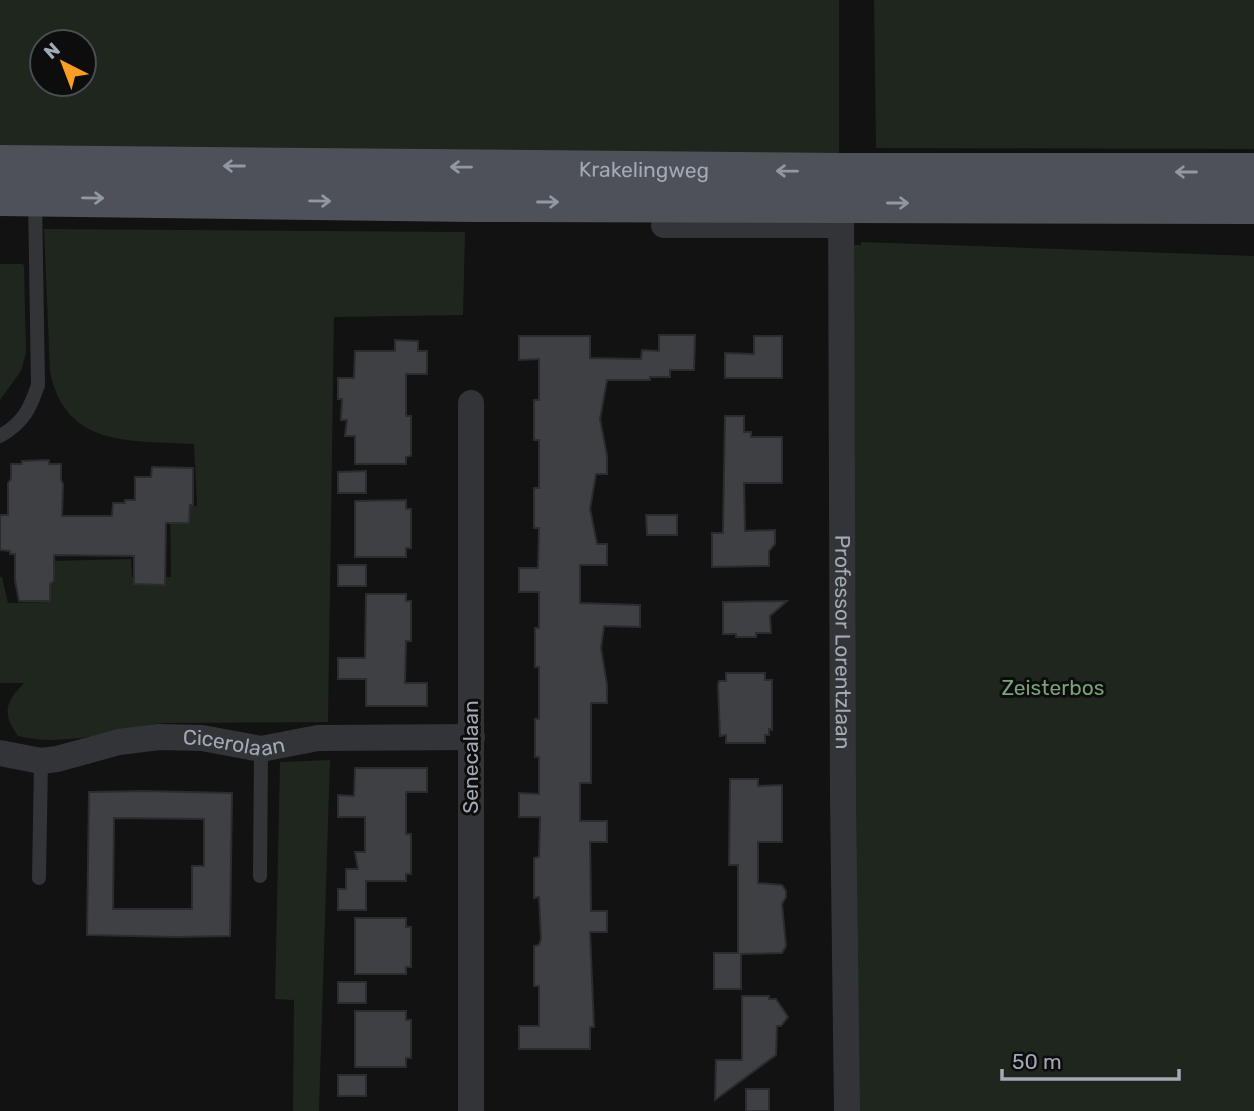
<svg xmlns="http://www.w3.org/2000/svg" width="1254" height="1111" viewBox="0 0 1254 1111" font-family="Rubik,sans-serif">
  <rect width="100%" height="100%" fill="#121213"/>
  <g fill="#1e261e" fill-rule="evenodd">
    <path d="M 0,0 L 839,0 L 839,162 L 0,156 ZM 42,42 L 84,42 L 84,84 L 42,84 Z"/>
    <path d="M 874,0 L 1254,0 L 1254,149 L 876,148 Z"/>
    <path d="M 44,229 L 465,232 L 463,315 L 334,317 L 328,722 L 164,723 C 115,729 68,748 18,736 C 1,712 6,702 24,683 L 0,683 L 0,577 L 2,577 L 8,603 L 50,602 L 50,561 L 131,559 L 132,577 L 171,577 L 170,507 L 197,506 L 194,444 C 132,440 66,449 50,372 Z"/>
    <path d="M 861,242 L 1254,256 L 1254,1111 L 852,1111 L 850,245 L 861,245 Z"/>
    <path d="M 0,264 L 23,264 L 24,266 L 26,353 L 21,371 L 0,400 Z"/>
    <path d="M 330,760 L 319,1111 L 293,1111 L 294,1000 L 275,999 L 280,762 Z"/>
  </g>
  <g fill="#3e4043" stroke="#2c2c2f" stroke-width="2" fill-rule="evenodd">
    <path d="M 659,335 L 695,335 L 694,370 L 670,370 L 670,377 L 650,377 L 650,380 L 607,380 L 600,419 L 607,456 L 607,474 L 596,474 L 590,509 L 597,544 L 607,544 L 607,565 L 580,565 L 580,603 L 640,605 L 640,627 L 604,626 L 601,648 L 607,685 L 607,703 L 591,703 L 591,783 L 580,783 L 580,821 L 607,821 L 607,842 L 590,842 L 591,911 L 607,911 L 607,932 L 590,932 L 594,1027 L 590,1027 L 590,1049 L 519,1049 L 519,1026 L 539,1026 L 539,986 L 534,986 L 534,946 L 539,945 L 541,939 L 539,897 L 534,898 L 534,858 L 539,857 L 540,817 L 519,817 L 519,793 L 539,794 L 539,757 L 535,757 L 535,719 L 539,719 L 539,667 L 535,667 L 535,628 L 539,628 L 539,592 L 519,592 L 519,568 L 538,568 L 539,528 L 534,528 L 534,488 L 539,488 L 539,440 L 534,440 L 534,400 L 539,400 L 539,359 L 519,360 L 519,336 L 590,336 L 590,358 L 641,359 L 642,350 L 659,351 Z"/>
    <path d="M 754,336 L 782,336 L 782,378 L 725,378 L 725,353 L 754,354 Z"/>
    <path d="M 395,340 L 418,341 L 418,351 L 427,351 L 427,374 L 406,374 L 406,416 L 411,416 L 411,456 L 406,457 L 406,464 L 355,464 L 355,436 L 345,436 L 347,420 L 341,420 L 342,399 L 338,399 L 338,378 L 354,378 L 355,351 L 395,351 Z"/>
    <path d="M 725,416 L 744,416 L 744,432 L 751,432 L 751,437 L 782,437 L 782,483 L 744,483 L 745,531 L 775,530 L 775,544 L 769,551 L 769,566 L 712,567 L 712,533 L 723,533 Z"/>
    <path d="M 49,460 L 49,464 L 61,464 L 61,480 L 63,484 L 62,516 L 112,516 L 113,503 L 125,503 L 125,500 L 135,500 L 135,477 L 151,477 L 152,467 L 193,468 L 193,505 L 190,505 L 189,523 L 166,523 L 165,585 L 134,584 L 134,556 L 54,555 L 54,581 L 50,584 L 50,601 L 19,601 L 15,580 L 15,554 L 10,554 L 10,551 L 0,550 L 0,515 L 8,515 L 8,483 L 11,479 L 11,464 L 22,464 L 22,461 Z"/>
    <path d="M 366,471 L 366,493 L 338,493 L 338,472 Z"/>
    <path d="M 406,500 L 406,509 L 411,509 L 411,548 L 406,548 L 406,557 L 355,557 L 355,501 Z"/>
    <path d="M 646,515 L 677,515 L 677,535 L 647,535 Z"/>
    <rect x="338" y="565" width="28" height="21"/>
    <path d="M 366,594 L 406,594 L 406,601 L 411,601 L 411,641 L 406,641 L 405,683 L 427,683 L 427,706 L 366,706 L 366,679 L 338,679 L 338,658 L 365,658 Z"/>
    <path d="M 787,601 L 770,616 L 771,633 L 756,633 L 756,637 L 736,637 L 736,634 L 723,634 L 723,602 Z"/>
    <path d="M 726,673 L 765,673 L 765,680 L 772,680 L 772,730 L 769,729 L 769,735 L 765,735 L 765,743 L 726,743 L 726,735 L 720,736 L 718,685 L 719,681 L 726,681 Z"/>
    <path d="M 355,768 L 427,768 L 427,792 L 406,792 L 406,834 L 411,834 L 411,874 L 406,874 L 406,881 L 366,881 L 366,910 L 338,910 L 338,889 L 346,889 L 346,869 L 358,869 L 355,852 L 365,852 L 365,817 L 338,817 L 338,795 L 354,796 Z"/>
    <path d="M 730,779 L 758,779 L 758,786 L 782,785 L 782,842 L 758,842 L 758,883 L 782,885 L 786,891 L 786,897 L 782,904 L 786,946 L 782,953 L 741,954 L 741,989 L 714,989 L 714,953 L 738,953 L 738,865 L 729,865 Z"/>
    <path d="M 144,791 L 232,793 L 230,936 L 176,937 L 87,935 L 89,792 ZM 114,818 L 204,819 L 204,866 L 192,866 L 192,909 L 113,909 Z"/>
    <path d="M 355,918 L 406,918 L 406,927 L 411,927 L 411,967 L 406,967 L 406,974 L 355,974 Z"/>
    <rect x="338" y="982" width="28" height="21"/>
    <path d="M 742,996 L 769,996 L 769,999 L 776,999 L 788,1017 L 781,1026 L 777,1026 L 776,1055 L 715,1100 L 716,1060 L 742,1060 Z"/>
    <path d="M 355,1011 L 406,1011 L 406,1020 L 411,1020 L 411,1058 L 406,1058 L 406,1067 L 355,1067 Z"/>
    <rect x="338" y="1075" width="28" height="21"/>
    <rect x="746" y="1089" width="23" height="22"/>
  </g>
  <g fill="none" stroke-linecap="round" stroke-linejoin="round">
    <g stroke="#333438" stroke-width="14">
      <path d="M 0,436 C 23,423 30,409 38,385 L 35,197"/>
      <path d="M 260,876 L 261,749"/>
      <path d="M 39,878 L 41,761"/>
    </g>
    <g stroke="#333438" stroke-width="26">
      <path id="s1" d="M 841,189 L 843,798 L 847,1111"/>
      <path d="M 664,225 L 840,225"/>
      <path d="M 471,403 L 471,1111"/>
      <path id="s2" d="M 0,753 L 41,761 L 57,759 L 119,742 L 159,737 L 202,738 L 261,749 L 318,738 L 472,737"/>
    </g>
    <g stroke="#4e5158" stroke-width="38">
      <path id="s3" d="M 0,164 L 841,172 L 1254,172"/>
      <path d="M 0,197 L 474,203 L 1254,205"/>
    </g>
  </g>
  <defs><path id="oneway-shaft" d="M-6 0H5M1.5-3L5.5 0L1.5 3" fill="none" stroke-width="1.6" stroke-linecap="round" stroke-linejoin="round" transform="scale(1.75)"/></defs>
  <g stroke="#9198a2">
    <use href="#oneway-shaft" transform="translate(234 166) rotate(-180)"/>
    <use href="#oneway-shaft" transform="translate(461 167) rotate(-179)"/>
    <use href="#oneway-shaft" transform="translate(787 171) rotate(-179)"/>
    <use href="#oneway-shaft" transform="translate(1186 172) rotate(-180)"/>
    <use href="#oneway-shaft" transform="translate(93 198) rotate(1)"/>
    <use href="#oneway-shaft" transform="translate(320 201) rotate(1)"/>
    <use href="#oneway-shaft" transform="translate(548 202)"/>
    <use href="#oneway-shaft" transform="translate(898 203)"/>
  </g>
  <g text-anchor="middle" stroke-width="6" stroke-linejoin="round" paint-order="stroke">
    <g font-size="21" fill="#a2aab5" stroke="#0d0d0e">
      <text dy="7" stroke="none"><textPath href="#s3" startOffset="644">Krakelingweg</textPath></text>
      <text dy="7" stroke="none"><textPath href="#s1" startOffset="453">Professor Lorentzlaan</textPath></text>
      <text dy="7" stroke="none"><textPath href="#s2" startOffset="238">Cicerolaan</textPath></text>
      <text transform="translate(471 757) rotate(-90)" y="7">Senecalaan</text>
    </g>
    <g font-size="21" fill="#7aa178" stroke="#0d0d0e">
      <text x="1053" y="695">Zeisterbos</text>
    </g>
  </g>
  <g transform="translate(63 63) rotate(318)"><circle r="33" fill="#0d0d0e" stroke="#494c51" stroke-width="2"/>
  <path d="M0-5L12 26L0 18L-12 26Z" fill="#f99d24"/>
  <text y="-10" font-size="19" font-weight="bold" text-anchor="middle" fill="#a2aab5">N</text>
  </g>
  <path d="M1002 1069v10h177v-10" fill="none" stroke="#a2aab5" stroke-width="3.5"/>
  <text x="1012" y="1069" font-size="21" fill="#a2aab5" stroke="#0d0d0e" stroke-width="5" paint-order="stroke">50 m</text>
</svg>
